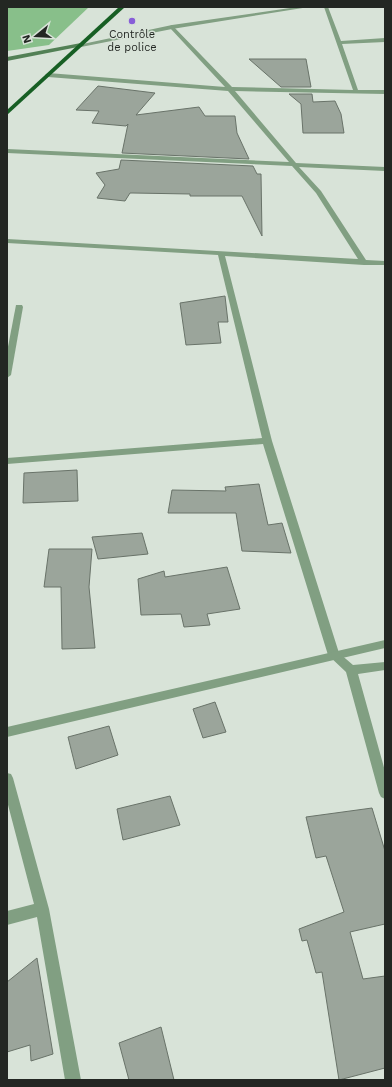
<svg xmlns="http://www.w3.org/2000/svg" width="392" height="1087" viewBox="0 0 392 1087" font-family="'Work Sans',sans-serif">
  <rect width="100%" height="100%" fill="#d8e3d8"/>
  <path fill="#88bf8a" d="M 7,7 L 89,7 L 49,45 L 7,51 Z"/>
  <g fill="#9ba59b" stroke="#697369">
    <path d="M 249,59 L 306,59 L 311,87 L 281,87 Z"/>
    <path d="M 98,86 L 155,93 L 136,115 L 199,107 L 205,116 L 235,116 L 237,133 L 249,159 L 122,153 L 128,124 L 126,126 L 92,123 L 99,111 L 76,110 Z"/>
    <path d="M 289,94 L 312,94 L 313,102 L 335,101 L 341,114 L 344,133 L 303,133 L 301,104 Z"/>
    <path d="M 121,160 L 253,166 L 257,174 L 261,174 L 262,236 L 242,196 L 190,196 L 190,194 L 133,193 L 130,193 L 125,201 L 97,198 L 105,185 L 96,173 L 119,169 Z"/>
    <path d="M 225,296 L 228,322 L 218,322 L 221,343 L 186,345 L 180,303 Z"/>
    <path d="M 77,470 L 78,501 L 23,503 L 24,473 Z"/>
    <path d="M 259,484 L 268,525 L 282,523 L 291,553 L 242,551 L 236,513 L 168,513 L 172,490 L 226,491 L 225,487 Z"/>
    <path d="M 142,533 L 148,554 L 98,559 L 92,537 Z"/>
    <path d="M 49,549 L 92,549 L 89,587 L 95,648 L 62,649 L 61,587 L 44,587 Z"/>
    <path d="M 227,567 L 240,609 L 207,614 L 210,625 L 184,627 L 181,614 L 141,615 L 138,579 L 164,571 L 165,577 Z"/>
    <path d="M 215,702 L 226,732 L 203,738 L 193,709 Z"/>
    <path d="M 109,726 L 118,755 L 76,769 L 68,737 Z"/>
    <path d="M 170,796 L 180,825 L 123,840 L 117,809 Z"/>
    <path d="M 372,808 L 385,851 L 385,924 L 350,932 L 363,979 L 385,976 L 385,1068 L 339,1080 L 322,972 L 316,973 L 307,940 L 302,941 L 299,929 L 344,912 L 326,856 L 316,858 L 306,817 Z"/>
    <path d="M 37,958 L 53,1054 L 31,1061 L 30,1045 L 7,1052 L 7,982 Z"/>
    <path d="M 161,1027 L 174,1080 L 129,1080 L 119,1043 Z"/>
  </g>
  <g fill="none" stroke-linecap="round" stroke-linejoin="round">
    <g fill="#819f82" fill-rule="evenodd">
      <path d="M 324,7 L 328,7 L 341,41 L 385,38 L 385,42 L 342,44 L 358,90 L 385,90 L 385,94 L 235,91 L 296,163 L 385,167 L 385,171 L 299,167 L 321,191 L 366,260 L 385,261 L 385,265 L 364,265 L 225,256 L 272,441 L 339,653 L 353,665 L 385,662 L 385,670 L 358,674 L 385,771 L 385,799 L 381,797 L 379,793 L 346,672 L 328,655 L 263,444 L 7,464 L 7,458 L 262,438 L 218,255 L 7,243 L 7,239 L 358,259 L 316,193 L 292,166 L 7,153 L 7,149 L 289,162 L 228,91 L 48,77 L 45,75 L 48,73 L 225,87 L 170,28 L 170,26 L 172,25 L 232,87 L 353,90 Z"/>
      <path d="M 16,305 L 22,305 L 23,307 L 11,375 L 7,378 L 7,352 Z"/>
      <path d="M 7,773 L 11,774 L 13,778 L 49,909 L 81,1080 L 65,1080 L 37,917 L 7,925 L 7,911 L 34,904 L 7,801 Z"/>
    </g>
    <g fill="#819f82" fill-rule="evenodd">
      <path d="M 297,7 L 309,7 L 172,29 L 81,47 L 78,45 L 172,25 Z"/>
      <path d="M 385,640 L 385,648 L 7,737 L 7,727 Z"/>
    </g>
    <path fill="#528055" fill-rule="evenodd" d="M 81,43 L 84,45 L 83,46 L 7,61 L 7,57 Z"/>
    <path fill="#175f24" fill-rule="evenodd" d="M 119,7 L 125,7 L 7,115 L 7,110 Z"/>
  </g>
  <circle fill="#875ed8" stroke="#d8e3d8" stroke-width="1.5" cx="132" cy="21" r="4"/>
  <g text-anchor="middle" stroke-width="3" stroke-linejoin="round" paint-order="stroke">
    <g font-size="11" fill="#232723" stroke="#d8e3d8">
      <text x="132" y="38">Contrôle<tspan x="132" dy="13">de police</tspan></text>
    </g>
  </g>
  <rect width="392" height="1087" fill="none" stroke="#232723" stroke-width="16"/>
  <g transform="translate(36 36) rotate(252)" stroke="#d8e3d8" stroke-width="3" paint-order="stroke">
  <path d="M0-3L7 15L0 10L-7 15Z" fill="#232723"/>
  <text y="-6" font-size="11" font-weight="bold" text-anchor="middle" fill="#232723">N</text>
  </g>
</svg>
